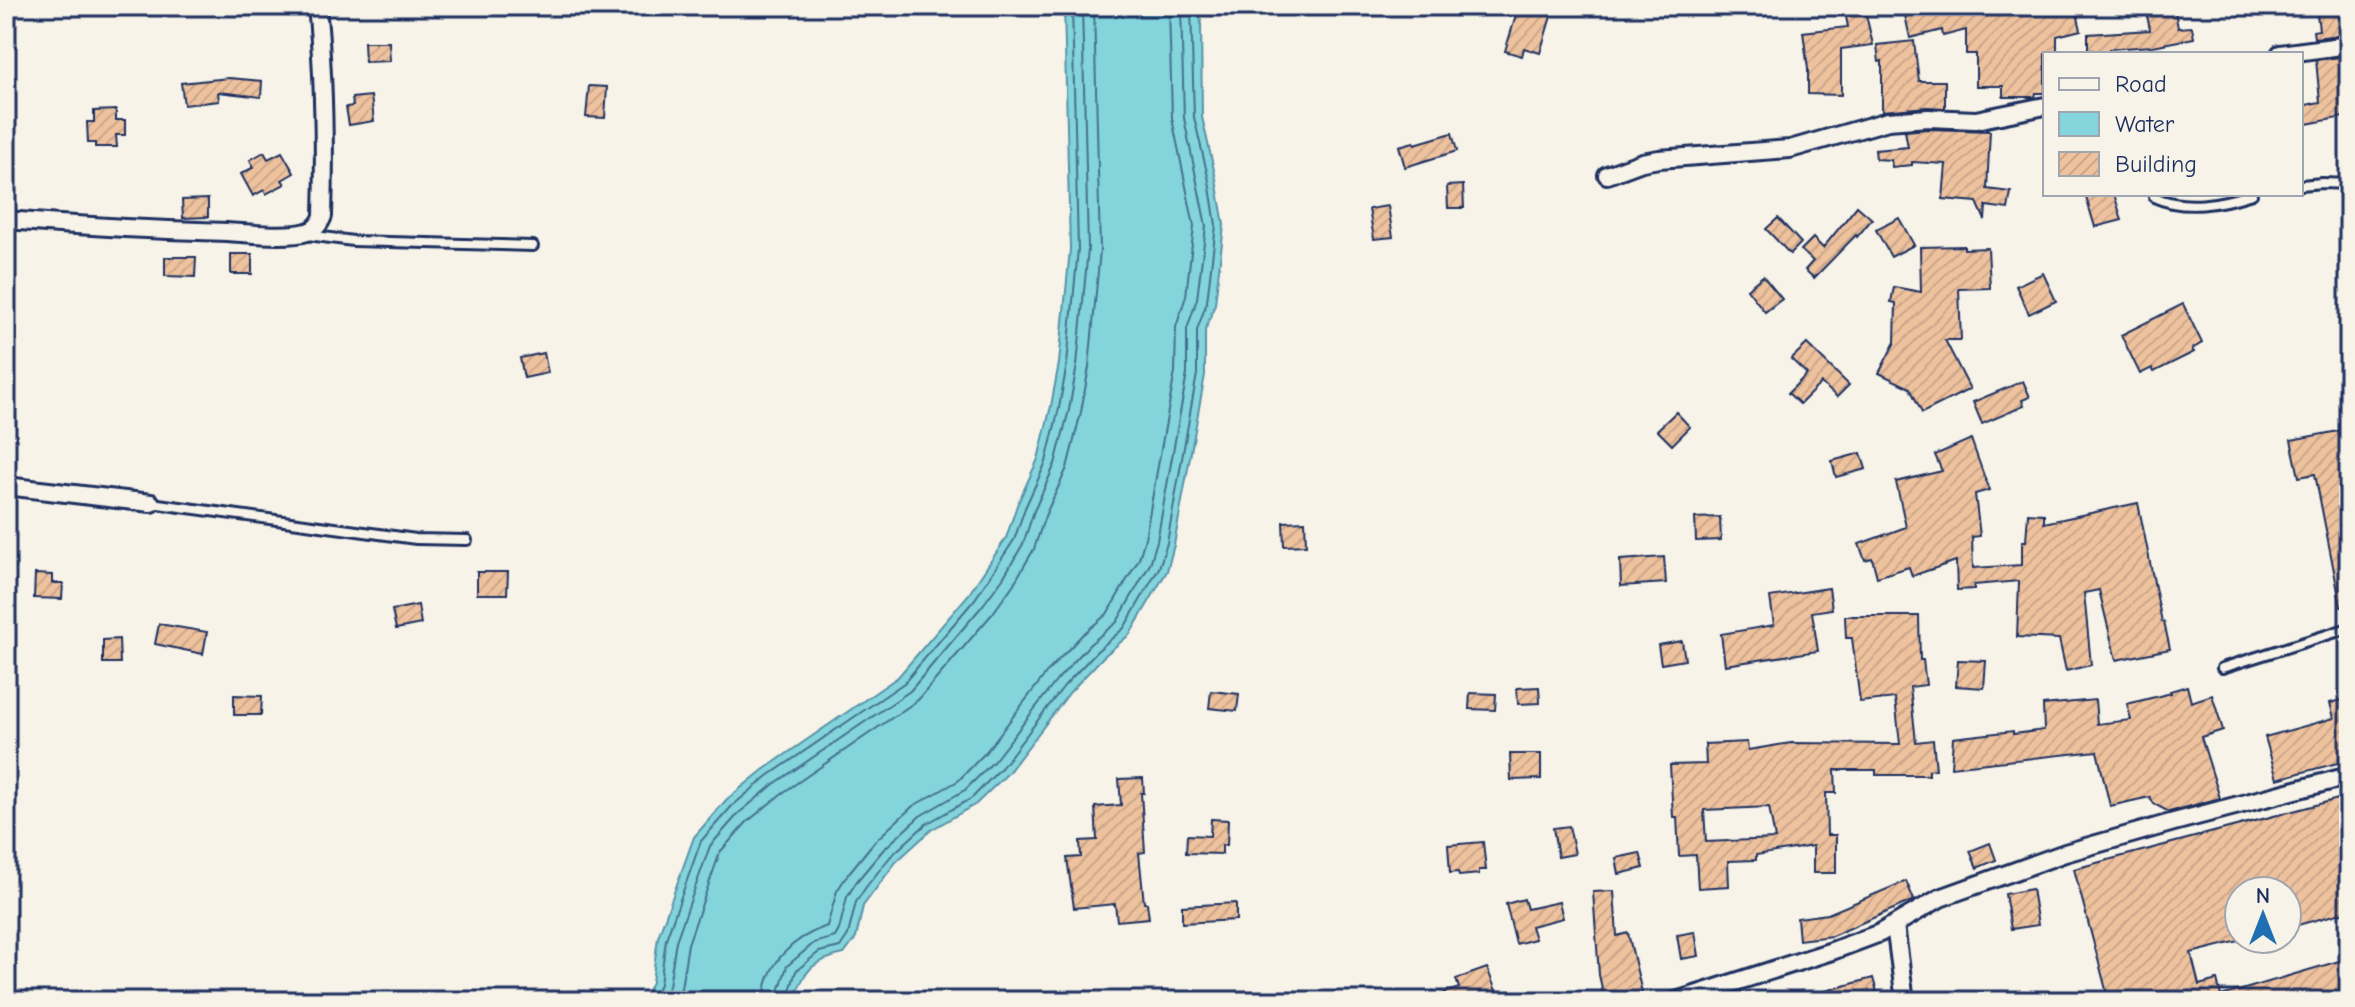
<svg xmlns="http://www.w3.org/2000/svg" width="2355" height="1007" viewBox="0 0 2355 1007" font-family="'Comic Neue',sans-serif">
  <defs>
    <pattern id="building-hatch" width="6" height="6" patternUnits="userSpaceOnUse" patternTransform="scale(2)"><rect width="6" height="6" fill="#efc29e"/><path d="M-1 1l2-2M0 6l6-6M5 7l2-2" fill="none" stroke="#cca78a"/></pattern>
  </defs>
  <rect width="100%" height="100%" fill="#f7f3e8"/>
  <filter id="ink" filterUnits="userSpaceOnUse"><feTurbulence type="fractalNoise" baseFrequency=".0125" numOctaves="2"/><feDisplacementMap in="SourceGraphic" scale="16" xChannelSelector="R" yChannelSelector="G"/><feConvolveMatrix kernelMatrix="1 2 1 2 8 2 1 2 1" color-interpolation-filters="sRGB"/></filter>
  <g filter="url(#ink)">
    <path fill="#83d4db" stroke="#5992a9" stroke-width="2" d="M 1064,6 L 1198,6 L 1201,21 L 1202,117 L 1216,179 L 1224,225 L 1215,304 L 1205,331 L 1205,375 L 1174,545 L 1167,571 L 1130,634 L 1103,657 L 1070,692 L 1008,773 L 976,804 L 931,830 L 896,862 L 863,906 L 856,938 L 844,954 C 812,961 804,970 794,1001 L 643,1001 L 652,982 L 658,937 L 694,837 L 726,800 L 763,770 L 898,677 L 969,594 L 1006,538 L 1017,505 L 1038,459 L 1051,406 L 1059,363 L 1070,249 Z"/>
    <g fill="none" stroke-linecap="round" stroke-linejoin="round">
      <g stroke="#457190" stroke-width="2">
        <path d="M 652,1001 L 660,984 L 666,939 L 701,841 L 732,806 L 768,776 L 904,683 L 975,599 L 1014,540 L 1025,508 L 1046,462 L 1059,408 L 1067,364 L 1078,249 L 1072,6"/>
        <path d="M 663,1001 L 669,986 L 676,941 L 710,846 L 739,813 L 774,784 L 910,691 L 983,605 L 1003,578 L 1023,544 L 1034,511 L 1055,464 L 1069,410 L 1077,365 L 1088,249 L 1082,6"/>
        <path d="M 676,1001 L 681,988 L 688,944 L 720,852 L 747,822 L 781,794 L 918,700 L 993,613 L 1013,585 L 1034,549 L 1045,516 L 1067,468 L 1081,412 L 1089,367 L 1100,250 L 1094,6"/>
        <path d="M 764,1001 C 766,962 793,938 827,926 L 837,891 L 848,874 L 874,842 L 913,806 L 958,781 L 985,753 L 1048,671 L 1082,635 L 1107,614 L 1139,559 L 1145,538 L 1175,372 L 1176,327 L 1186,296 L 1194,226 L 1172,118 L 1169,6"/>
        <path d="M 776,1001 L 787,966 L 814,943 L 835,937 L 839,930 L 847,897 L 857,881 L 883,850 L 920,816 L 965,790 L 994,761 L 1057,680 L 1090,644 L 1117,622 L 1150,564 L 1157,541 L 1187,374 L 1187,329 L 1197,299 L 1206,226 L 1184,118 L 1181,6"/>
        <path d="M 787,1001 L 796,971 L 819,952 L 840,947 L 848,935 L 856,902 L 866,887 L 890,857 L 926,824 L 972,798 L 1002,767 L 1064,686 L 1097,651 L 1124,628 L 1159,568 L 1167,543 L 1197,374 L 1197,330 L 1207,302 L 1216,225 L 1209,181 L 1194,117 L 1191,6"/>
      </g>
    </g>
    <g fill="url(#building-hatch)" stroke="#1b2f5e" stroke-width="2" fill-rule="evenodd">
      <path d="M 1519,6 L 1554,6 L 1540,53 L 1524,48 L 1522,56 L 1505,51 Z"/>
      <path d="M 1844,6 L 1864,6 L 1873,45 L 1841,49 L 1841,95 L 1808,94 L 1808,69 L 1803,32 L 1848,27 Z"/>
      <path d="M 1903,6 L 2061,6 L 2062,12 L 2076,9 L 2081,30 L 2057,36 L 2057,54 L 2045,54 L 2045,93 L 2036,93 L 2035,97 L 2003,97 L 2003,86 L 1976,86 L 1976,54 L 1966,54 L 1966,30 L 1943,36 L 1942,30 L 1910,38 Z"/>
      <path d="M 2145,6 L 2174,6 L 2178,28 L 2192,27 L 2194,38 L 2153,46 L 2109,49 L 2109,53 L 2093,53 L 2093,50 L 2088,50 L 2088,34 L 2150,30 Z"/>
      <path d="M 2316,6 L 2349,6 L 2349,34 L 2314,38 L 2313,31 L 2319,30 Z"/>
      <path d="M 1914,41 L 1919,81 L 1945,81 L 1945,108 L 1927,107 L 1882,111 L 1882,61 L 1879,62 L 1877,45 Z"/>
      <path d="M 364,42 L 389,42 L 390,61 L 365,62 Z"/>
      <path d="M 2349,56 L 2349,116 L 2301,125 L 2301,106 L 2320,102 L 2316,60 Z"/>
      <path d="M 229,78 L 262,81 L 261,97 L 218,92 L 219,101 L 184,105 L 181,83 Z"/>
      <path d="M 589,86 L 607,87 L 605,118 L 586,117 Z"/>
      <path d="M 371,96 L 374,121 L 349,125 L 346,107 L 353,106 L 352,98 Z"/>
      <path d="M 116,110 L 116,120 L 125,120 L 125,135 L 116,135 L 117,147 L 95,147 L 95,143 L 88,143 L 87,122 L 94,122 L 94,111 Z"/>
      <path d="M 1928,129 L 1990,131 L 1987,189 L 2011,192 L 2008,209 L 1986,206 L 1985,220 L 1977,202 L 1943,199 L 1946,164 L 1912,162 L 1912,165 L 1892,167 L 1891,160 L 1876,159 L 1875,150 L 1908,147 L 1905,131 Z"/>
      <path d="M 1452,133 L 1457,151 L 1405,167 L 1399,146 L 1414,142 L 1415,144 Z"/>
      <path d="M 264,152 L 268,159 L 282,152 L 294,173 L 282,180 L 285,184 L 266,194 L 264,190 L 253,196 L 241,174 L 254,167 L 250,160 Z"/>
      <path d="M 1463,185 L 1464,208 L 1448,208 L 1447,186 Z"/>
      <path d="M 2085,194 L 2114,194 L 2122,220 L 2095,227 Z"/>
      <path d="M 208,199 L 208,217 L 183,218 L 182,200 Z"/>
      <path d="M 1388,206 L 1393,237 L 1374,239 L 1369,209 Z"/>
      <path d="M 1857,206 L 1872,219 L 1857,237 L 1856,235 L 1814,278 L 1805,270 L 1813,261 L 1801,250 L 1813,238 L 1823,248 Z"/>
      <path d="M 1778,218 L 1801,243 L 1790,254 L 1766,229 Z"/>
      <path d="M 1899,218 L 1914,245 L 1891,257 L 1876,230 Z"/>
      <path d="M 1964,246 L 1964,249 L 1988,248 L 1990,288 L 1959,289 L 1961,340 L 1945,340 L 1970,389 L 1922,413 L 1910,388 L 1879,373 L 1895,342 L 1896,303 L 1891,302 L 1894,287 L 1921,292 L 1920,247 Z"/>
      <rect x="231" y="254" width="21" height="20"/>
      <path d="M 165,257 L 196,257 L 195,277 L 165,276 Z"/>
      <path d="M 2043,273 L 2056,301 L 2029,314 L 2016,286 Z"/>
      <path d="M 1763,276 L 1782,299 L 1765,312 L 1747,289 Z"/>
      <path d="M 2183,304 L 2202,343 L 2192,349 L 2194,352 L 2154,372 L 2152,368 L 2140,374 L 2121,335 Z"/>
      <path d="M 1807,344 L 1849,385 L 1837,397 L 1821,383 L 1800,404 L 1788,393 L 1807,374 L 1791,359 Z"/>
      <path d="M 544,353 L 548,373 L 524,378 L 520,358 Z"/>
      <path d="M 2023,381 L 2030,397 L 2022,400 L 2024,406 L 1982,424 L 1973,402 Z"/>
      <path d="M 1676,412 L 1690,427 L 1672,445 L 1657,430 Z"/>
      <path d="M 2349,429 L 2349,606 L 2341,607 L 2315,474 L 2299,477 L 2291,440 Z"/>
      <path d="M 1971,439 L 1989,490 L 1975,494 L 1980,536 L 1972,537 L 1973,568 L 2022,565 L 2022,541 L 2026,541 L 2028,513 L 2044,514 L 2044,523 L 2138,503 L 2162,622 L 2164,622 L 2170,649 L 2116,660 L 2099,590 L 2084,593 L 2091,665 L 2066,671 L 2059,639 L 2017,637 L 2019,581 L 1974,585 L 1974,589 L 1957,590 L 1956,561 L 1912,576 L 1909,567 L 1877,577 L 1872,558 L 1865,560 L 1859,544 L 1906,527 L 1896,482 L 1942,471 L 1935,455 Z"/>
      <path d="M 1861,453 L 1866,469 L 1836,477 L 1832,461 Z"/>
      <path d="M 1720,517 L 1721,540 L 1696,541 L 1695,518 Z"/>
      <path d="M 1305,521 L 1306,545 L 1284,546 L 1283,522 Z"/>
      <path d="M 1664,557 L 1666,583 L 1621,586 L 1620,560 Z"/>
      <path d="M 477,572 L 508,572 L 507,594 L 477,594 Z"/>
      <path d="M 35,574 L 52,575 L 52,583 L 63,583 L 62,599 L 34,598 Z"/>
      <path d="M 1829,588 L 1832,609 L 1812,612 L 1818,651 L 1725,665 L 1721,634 L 1774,625 L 1770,597 Z"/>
      <path d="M 418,605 L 421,624 L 396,629 L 392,610 Z"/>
      <path d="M 1845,616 L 1919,616 L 1920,660 L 1923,660 L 1926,685 L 1910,687 L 1916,742 L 1933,740 L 1936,769 L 1929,770 L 1929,775 L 1876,775 L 1876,770 L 1835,770 L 1836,793 L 1826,793 L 1827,835 L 1836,835 L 1836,873 L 1813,873 L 1813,846 L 1756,855 L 1756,860 L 1728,861 L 1729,886 L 1698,888 L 1696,855 L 1679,856 L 1677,817 L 1673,817 L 1670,765 L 1706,764 L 1705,744 L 1747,742 L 1748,750 L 1791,743 L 1900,744 L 1895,698 L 1860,702 L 1852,638 L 1846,638 ZM 1769,807 L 1775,839 L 1706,842 L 1704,810 Z"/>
      <path d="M 159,624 L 207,632 L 203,654 L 155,644 Z"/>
      <path d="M 119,639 L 120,663 L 103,663 L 103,640 Z"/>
      <path d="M 1682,641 L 1685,660 L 1661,664 L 1658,645 Z"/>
      <path d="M 1958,660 L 1986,661 L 1984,688 L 1956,686 Z"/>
      <path d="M 2187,686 L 2191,702 L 2212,695 L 2223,730 L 2201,737 L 2220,798 L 2169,812 L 2154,804 L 2150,797 L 2110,806 L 2097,751 L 1951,767 L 1953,738 L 2013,731 L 2013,734 L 2044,730 L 2043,705 L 2095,700 L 2097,724 L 2131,720 L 2127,704 L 2171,693 L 2170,691 Z"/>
      <path d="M 1539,687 L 1540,703 L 1518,704 L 1517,688 Z"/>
      <path d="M 1211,691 L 1239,694 L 1237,711 L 1209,708 Z"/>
      <path d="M 1470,693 L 1496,694 L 1495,710 L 1469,709 Z"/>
      <path d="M 234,695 L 262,696 L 261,715 L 234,715 Z"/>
      <path d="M 2349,698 L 2349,760 L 2277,779 L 2265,737 L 2334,718 L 2330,703 Z"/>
      <path d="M 1510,754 L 1541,754 L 1541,779 L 1511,780 Z"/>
      <path d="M 1143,778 L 1144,793 L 1141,793 L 1145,852 L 1139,853 L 1144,903 L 1147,903 L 1149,918 L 1117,921 L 1115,904 L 1074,908 L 1067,858 L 1081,857 L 1080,841 L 1097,840 L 1095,807 L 1121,805 L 1119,779 Z"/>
      <path d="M 2338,799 L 2349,840 L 2349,911 L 2287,928 L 2287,891 L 2239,891 L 2239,941 L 2191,953 L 2199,985 L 2217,980 L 2221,996 L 2349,958 L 2349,1001 L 2109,1001 L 2074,869 Z"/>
      <path d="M 1211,819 L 1228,820 L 1227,845 L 1222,845 L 1222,854 L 1186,853 L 1187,835 L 1210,836 Z"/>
      <path d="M 1569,826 L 1575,854 L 1558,857 L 1553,828 Z"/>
      <path d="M 1483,842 L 1486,870 L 1479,870 L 1479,874 L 1459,876 L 1458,872 L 1450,873 L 1448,845 Z"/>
      <path d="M 1990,843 L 1996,860 L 1977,868 L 1970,851 Z"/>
      <path d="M 1640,853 L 1644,868 L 1619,874 L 1616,858 Z"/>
      <path d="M 1906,881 L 1914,900 L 1832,936 L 1799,940 L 1797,918 L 1828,914 Z"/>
      <path d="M 2032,889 L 2038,925 L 2011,929 L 2005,894 Z"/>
      <path d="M 1614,891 L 1617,936 L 1628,933 L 1644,1001 L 1605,1001 L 1599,975 L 1593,892 Z"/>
      <path d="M 1524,899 L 1527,909 L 1559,902 L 1563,918 L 1531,926 L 1535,939 L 1516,944 L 1506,904 Z"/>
      <path d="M 1236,903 L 1236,920 L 1182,923 L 1182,906 Z"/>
      <path d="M 1695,932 L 1699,956 L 1681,959 L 1677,935 Z"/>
      <path d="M 1487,968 L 1500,1001 L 1428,1001 L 1428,999 L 1459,988 L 1456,979 Z"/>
      <path d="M 1873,978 L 1877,992 L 1867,995 L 1868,1001 L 1807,1001 L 1807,996 Z"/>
    </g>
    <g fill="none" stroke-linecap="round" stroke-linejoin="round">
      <defs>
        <g id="service">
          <path d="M 2301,185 L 2322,183 L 2349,184"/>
          <path d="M 2154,197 C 2185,211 2220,204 2252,194"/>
          <path d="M 308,235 L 353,241 L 533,246"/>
          <path d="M 151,503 L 416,539 L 467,540"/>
          <path d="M 2222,668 L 2349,628"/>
        </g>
        <g id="minor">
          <path d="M 2280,54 L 2349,45"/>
          <path d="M 1607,175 L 1642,162 L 1659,159 L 1790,149 L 1888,121 L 1928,118 L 1976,120 L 2045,106"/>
          <path d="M 6,220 C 80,226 153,230 227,232 C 247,233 288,238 307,232 C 315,230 320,224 323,216 C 325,146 324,76 317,6"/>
          <path d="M 6,486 L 151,503"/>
          <path d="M 1895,925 L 1905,1001"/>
          <path d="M 1676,1001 L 1832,951 L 1880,933 L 1940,898 L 2065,853 L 2174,822 L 2349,776"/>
        </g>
      </defs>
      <use href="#service" stroke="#1b2f5e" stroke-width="14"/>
      <use href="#minor" stroke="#1b2f5e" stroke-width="22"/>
      <use href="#service" stroke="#f7f3e8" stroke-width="8"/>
      <use href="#minor" stroke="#f7f3e8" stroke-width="16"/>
    </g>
  </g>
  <rect width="2355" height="1007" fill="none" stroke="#f7f3e8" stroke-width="32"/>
  <rect x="16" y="16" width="2323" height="975" fill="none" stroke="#1b2f5e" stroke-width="3" filter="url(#ink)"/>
  <rect x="2043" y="52" width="260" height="144" fill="#f7f3e8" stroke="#9fa5b1" stroke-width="2"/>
  <rect x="2059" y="78" width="40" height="12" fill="#f7f3e8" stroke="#9fa5b1" stroke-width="2"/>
  <text x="2115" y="92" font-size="24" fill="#1b2f5e">Road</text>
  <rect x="2059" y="112" width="40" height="24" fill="#83d4db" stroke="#9fa5b1" stroke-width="2"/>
  <text x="2115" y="132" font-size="24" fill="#1b2f5e">Water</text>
  <rect x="2059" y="152" width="40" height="24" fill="url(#building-hatch)" stroke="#9fa5b1" stroke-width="2"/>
  <text x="2115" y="172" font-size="24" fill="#1b2f5e">Building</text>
  <g transform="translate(2263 915)"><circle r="38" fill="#f7f3e8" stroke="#9fa5b1" stroke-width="2"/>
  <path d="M0-6L14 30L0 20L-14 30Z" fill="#1f6fb2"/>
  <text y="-12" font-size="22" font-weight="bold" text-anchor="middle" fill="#1b2f5e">N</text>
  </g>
</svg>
